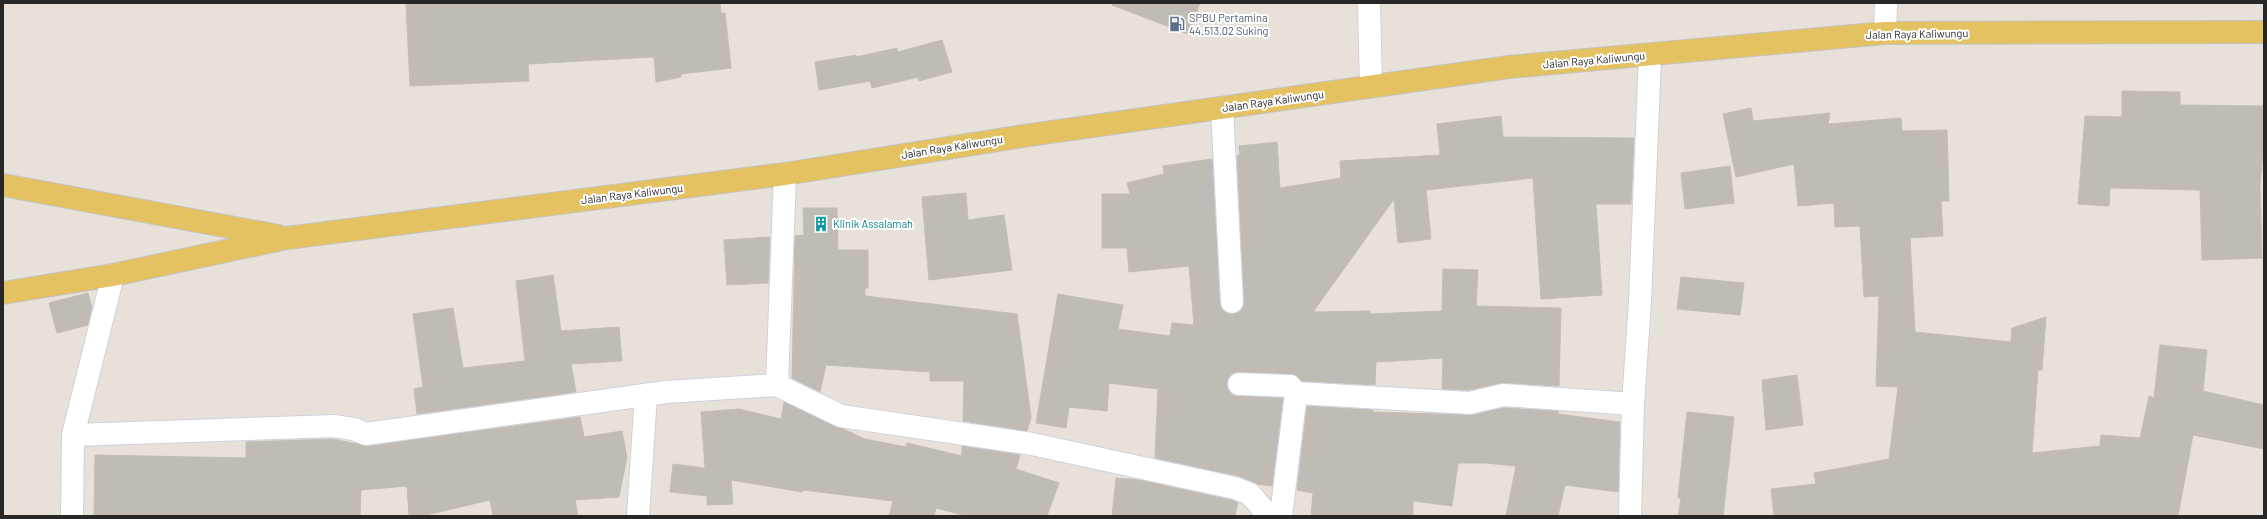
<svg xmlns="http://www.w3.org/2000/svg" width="2267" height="519" viewBox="0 0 2267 519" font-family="Barlow,sans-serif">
  <rect width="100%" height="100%" fill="#e8e1d9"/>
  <g fill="#c1bbb6" stroke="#c3bdb3">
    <path d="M 406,3 L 720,3 L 721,13 L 725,13 L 731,68 L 681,74 L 681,77 L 656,82 L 654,57 L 528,64 L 529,81 L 410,86 Z"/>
    <path d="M 1112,3 L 1200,3 L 1188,34 L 1112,5 Z"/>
    <path d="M 942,40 L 952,72 L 919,81 L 918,77 L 872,88 L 870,81 L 819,90 L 815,62 L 856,55 L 856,57 L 897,48 L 898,52 Z"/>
    <path d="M 2122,91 L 2180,92 L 2180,105 L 2264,106 L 2264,143 L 2260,184 L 2262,258 L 2202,260 L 2200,190 L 2110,188 L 2109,206 L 2078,204 L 2085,116 L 2122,117 Z"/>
    <path d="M 1751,108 L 1753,121 L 1830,113 L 1828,124 L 1901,118 L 1902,131 L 1947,130 L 1949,201 L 1941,201 L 1943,236 L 1910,238 L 1915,332 L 2011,342 L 2012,328 L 2046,317 L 2042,370 L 2038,370 L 2032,453 L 2100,446 L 2101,435 L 2140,438 L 2149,396 L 2154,398 L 2160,345 L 2207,350 L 2203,391 L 2264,405 L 2264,449 L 2193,435 L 2178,516 L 1774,516 L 1771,489 L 1816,484 L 1814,473 L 1889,459 L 1898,387 L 1876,386 L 1879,296 L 1864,297 L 1860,226 L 1835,227 L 1834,203 L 1798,206 L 1794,164 L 1736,177 L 1723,114 Z"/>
    <path d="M 1501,116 L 1503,137 L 1634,138 L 1631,204 L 1596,204 L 1602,295 L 1541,299 L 1533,178 L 1426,190 L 1431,239 L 1398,243 L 1394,199 L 1313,312 L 1370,311 L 1370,314 L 1442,311 L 1443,269 L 1478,270 L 1476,306 L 1561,308 L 1559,386 L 1504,383 L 1469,390 L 1442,389 L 1443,358 L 1376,362 L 1375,385 L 1302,381 L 1296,375 L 1290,374 L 1234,373 L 1229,377 L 1227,383 L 1228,390 L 1233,395 L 1283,398 L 1272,486 L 1256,484 L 1238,476 L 1155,458 L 1158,389 L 1109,383 L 1107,411 L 1069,407 L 1066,428 L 1036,423 L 1058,294 L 1123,305 L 1118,329 L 1170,336 L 1172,323 L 1194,325 L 1189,266 L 1129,272 L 1127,248 L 1102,248 L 1102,194 L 1130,194 L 1127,183 L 1164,174 L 1163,166 L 1212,159 L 1220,303 L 1226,313 L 1233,314 L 1243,308 L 1244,301 L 1237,156 L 1240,155 L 1239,146 L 1277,142 L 1280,188 L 1341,178 L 1340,161 L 1440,155 L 1437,124 Z"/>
    <path d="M 1730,166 L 1734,203 L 1685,209 L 1681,173 Z"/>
    <path d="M 966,193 L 968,220 L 1004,215 L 1012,270 L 929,280 L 922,197 Z"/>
    <path d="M 803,208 L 837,208 L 838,250 L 868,250 L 868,288 L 865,288 L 865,296 L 1017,314 L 1031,417 L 1027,431 L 963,421 L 964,381 L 930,381 L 930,372 L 826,365 L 820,392 L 792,378 L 795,236 L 804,235 Z"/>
    <path d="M 770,237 L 768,283 L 727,285 L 724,240 Z"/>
    <path d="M 553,275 L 561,331 L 619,327 L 622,361 L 571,364 L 576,392 L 417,414 L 414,389 L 423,387 L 413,314 L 453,308 L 463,368 L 525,361 L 516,281 Z"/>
    <path d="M 1681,277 L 1744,283 L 1740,315 L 1677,309 Z"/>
    <path d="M 88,293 L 92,308 L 88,325 L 57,333 L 49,303 Z"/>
    <path d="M 1797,375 L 1803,425 L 1766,430 L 1762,380 Z"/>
    <path d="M 784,402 L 865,439 L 906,447 L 907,443 L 962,456 L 962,446 L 1020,455 L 1016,469 L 1059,483 L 1047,516 L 967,516 L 936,508 L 934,516 L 889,516 L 893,501 L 803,490 L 802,492 L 731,480 L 733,504 L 707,505 L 707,496 L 670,492 L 673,464 L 705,468 L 701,412 L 739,409 L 781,419 Z"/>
    <path d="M 1307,406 L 1373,410 L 1373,412 L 1469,415 L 1504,408 L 1558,411 L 1558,414 L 1620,422 L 1618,492 L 1565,485 L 1558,516 L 1506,516 L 1516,466 L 1486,463 L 1458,463 L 1452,506 L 1413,501 L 1413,516 L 1311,516 L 1313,493 L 1297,490 Z"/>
    <path d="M 1687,412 L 1734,417 L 1723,516 L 1678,516 L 1681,498 L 1678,498 Z"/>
    <path d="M 580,417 L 584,437 L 622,431 L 627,457 L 619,497 L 575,500 L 578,516 L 493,516 L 490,500 L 422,516 L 409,516 L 407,486 L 361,490 L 360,516 L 94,516 L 95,455 L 246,458 L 246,442 L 332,439 L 368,446 Z"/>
    <path d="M 1116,478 L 1139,480 L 1231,500 L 1238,502 L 1235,516 L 1112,516 Z"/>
  </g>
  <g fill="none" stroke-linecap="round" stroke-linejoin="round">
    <defs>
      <g id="minor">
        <path d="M 1369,3 L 1371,86"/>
        <path d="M 1885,33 L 1886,3"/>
        <path d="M 1222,108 L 1232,302"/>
        <path d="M 113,275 L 73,435 L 333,426 L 354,429 L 366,434 L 666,392 L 777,385 L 841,416 L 1032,444 L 1235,488 L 1250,494 L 1269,516"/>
        <path d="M 1239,384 L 1290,386 L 1296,393 L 1470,403 L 1503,395 L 1633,404"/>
        <path d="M 777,385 L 785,174"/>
        <path d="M 72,516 L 73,435"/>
        <path d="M 638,516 L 646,395"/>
        <path d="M 1281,516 L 1296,393"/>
        <path d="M 1630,516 L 1633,404 L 1640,301 L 1650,56"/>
      </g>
      <g id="major">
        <path d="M 3,185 L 278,236"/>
        <path d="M 3,293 L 113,275 L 287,238 L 785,174 L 1023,136 L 1509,67 L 1885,33 L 2264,32"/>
      </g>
    </defs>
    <use href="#minor" stroke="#ced2df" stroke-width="24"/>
    <use href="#major" stroke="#c3c3c3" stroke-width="24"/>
    <use href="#minor" stroke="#fff" stroke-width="22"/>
    <use href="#major" stroke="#e4c262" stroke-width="22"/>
  </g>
  <defs>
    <symbol id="fuel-bare" viewBox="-9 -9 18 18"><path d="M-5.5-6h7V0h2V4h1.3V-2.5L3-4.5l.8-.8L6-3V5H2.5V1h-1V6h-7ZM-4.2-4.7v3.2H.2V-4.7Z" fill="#5c6f8a" stroke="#fff" stroke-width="2.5" paint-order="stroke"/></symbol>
    <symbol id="building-bare" viewBox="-9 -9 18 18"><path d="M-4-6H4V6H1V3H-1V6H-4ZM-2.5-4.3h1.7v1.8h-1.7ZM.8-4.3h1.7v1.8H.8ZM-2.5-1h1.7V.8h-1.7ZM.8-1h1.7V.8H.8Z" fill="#0f9aa8" stroke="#fff" stroke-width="2.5" paint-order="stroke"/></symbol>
  </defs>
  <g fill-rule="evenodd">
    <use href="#fuel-bare" x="1166" y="13" width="22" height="22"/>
    <use href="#building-bare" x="810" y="213" width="22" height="22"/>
  </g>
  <g text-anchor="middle" stroke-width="4" stroke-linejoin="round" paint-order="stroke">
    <g font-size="11" fill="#4e5e75" stroke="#fff" text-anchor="start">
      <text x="1189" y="22">SPBU Pertamina<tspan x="1189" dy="13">44.513.02 Suking</tspan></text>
    </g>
    <g font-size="11" fill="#272727" stroke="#fff">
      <text transform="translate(1917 34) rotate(-1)" y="4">Jalan Raya Kaliwungu</text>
      <text transform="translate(1594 60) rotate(-5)" y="4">Jalan Raya Kaliwungu</text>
      <text transform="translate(1273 101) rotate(-8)" y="4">Jalan Raya Kaliwungu</text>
      <text transform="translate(952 147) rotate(-9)" y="4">Jalan Raya Kaliwungu</text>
      <text transform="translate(632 194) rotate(-7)" y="4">Jalan Raya Kaliwungu</text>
    </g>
    <g font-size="11" fill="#0d838f" stroke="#fff" text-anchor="start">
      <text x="833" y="228">Klinik Assalamah</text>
    </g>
  </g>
  <rect width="2267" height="519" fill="none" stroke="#272727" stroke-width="8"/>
</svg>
